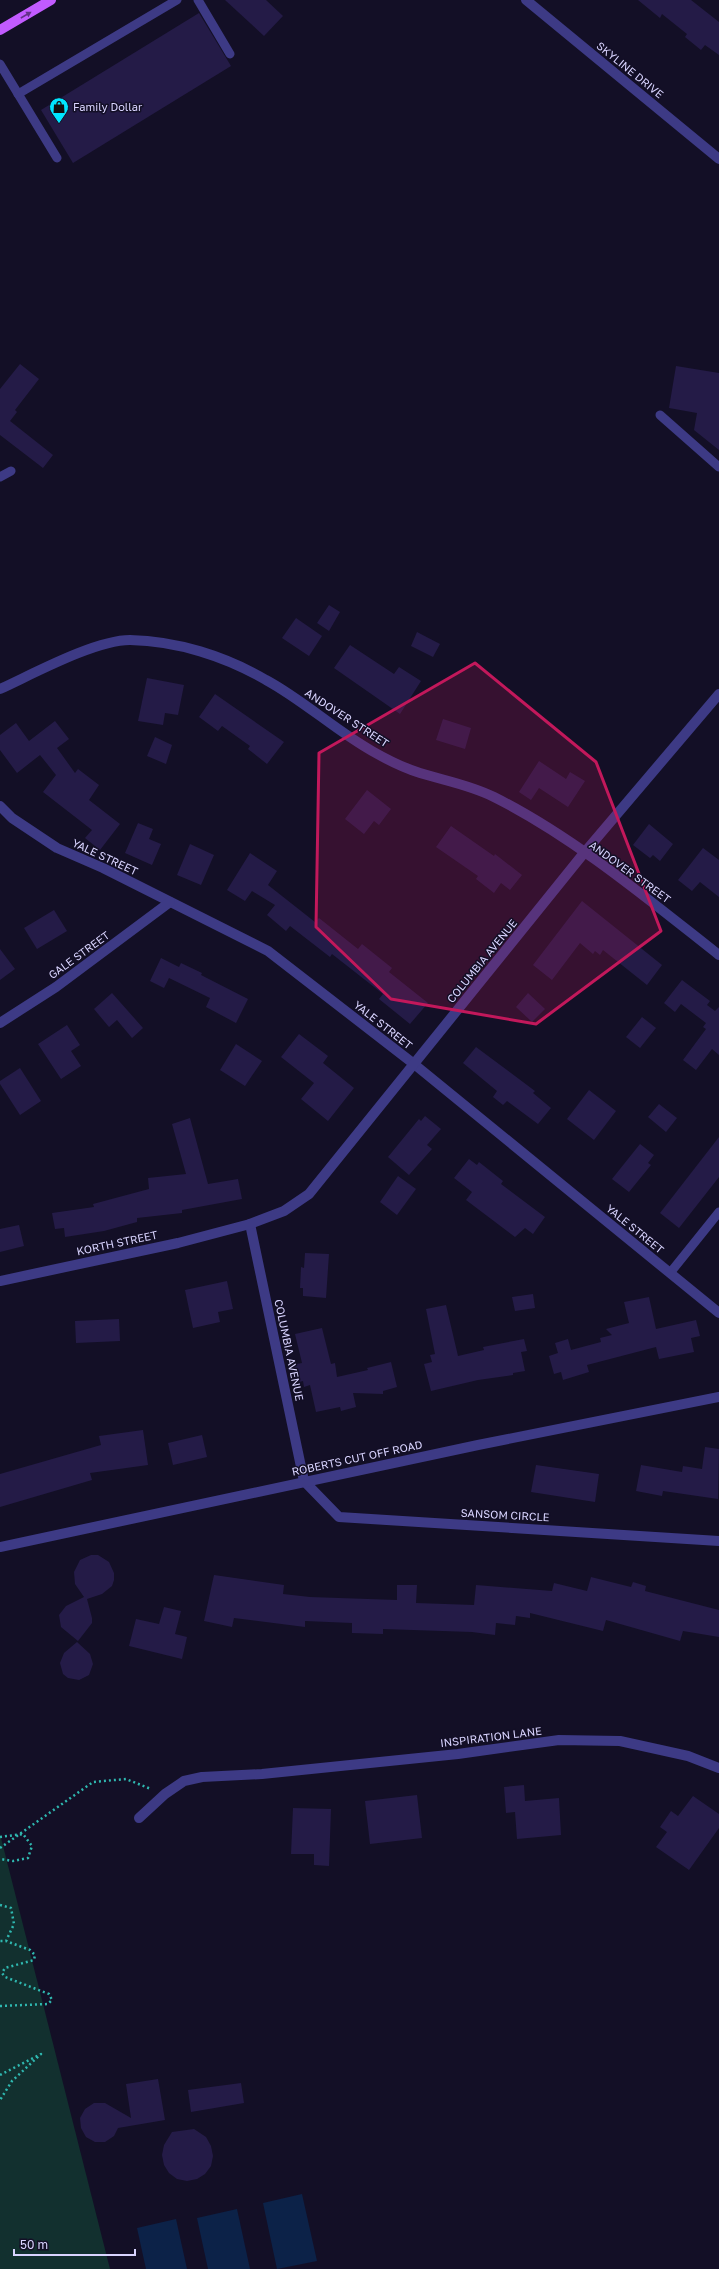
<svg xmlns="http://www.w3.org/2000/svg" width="719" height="2269" viewBox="0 0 719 2269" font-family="'Golos Text',sans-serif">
  <rect width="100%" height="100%" fill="#130f26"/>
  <path fill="#12302f" d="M 0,1834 L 110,2269 L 0,2269 Z"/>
  <g fill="#0c2248">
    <path d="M 302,2194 L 317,2261 L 277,2269 L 263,2203 Z"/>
    <path d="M 237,2209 L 250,2269 L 208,2269 L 197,2218 Z"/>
    <path d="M 176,2219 L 187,2269 L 146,2269 L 137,2228 Z"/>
  </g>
  <g fill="#241b47">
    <path d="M 225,0 L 266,0 L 283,16 L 264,36 Z"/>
    <path d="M 638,0 L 691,0 L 719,22 L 719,55 L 705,45 L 701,50 L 685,37 L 687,34 L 662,14 L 660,18 Z"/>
    <path d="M 199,13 L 231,66 L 73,163 L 41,110 Z"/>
    <path d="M 20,364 L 39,379 L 15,410 L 17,412 L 10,421 L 53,455 L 43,468 L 0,435 L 0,389 Z"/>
    <path d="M 676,366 L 719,373 L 719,450 L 694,430 L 697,413 L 669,408 Z"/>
    <path d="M 329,605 L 340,612 L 329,631 L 317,623 Z"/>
    <path d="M 296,618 L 322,636 L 309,656 L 282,638 Z"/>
    <path d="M 417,632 L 440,644 L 433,657 L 411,646 Z"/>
    <path d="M 350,645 L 394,674 L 399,667 L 421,681 L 400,714 L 334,668 Z"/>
    <path d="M 147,678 L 184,685 L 178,715 L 165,713 L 163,725 L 138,721 Z"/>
    <path d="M 215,694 L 284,742 L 267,764 L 248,749 L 250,746 L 222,726 L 218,731 L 199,717 Z"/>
    <path d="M 443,719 L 471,728 L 465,749 L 436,740 Z"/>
    <path d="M 55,721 L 69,739 L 57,748 L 75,773 L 78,769 L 99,785 L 89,800 L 120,824 L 100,850 L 85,838 L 92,830 L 43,792 L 56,775 L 40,755 L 17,773 L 0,750 L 0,735 L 16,723 L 29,741 Z"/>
    <path d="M 155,737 L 172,745 L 166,764 L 147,756 Z"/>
    <path d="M 539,761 L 566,779 L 570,772 L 585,781 L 568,807 L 539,788 L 531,800 L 519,792 Z"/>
    <path d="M 367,790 L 391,809 L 379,825 L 374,821 L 364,834 L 345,819 Z"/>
    <path d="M 138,823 L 153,829 L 149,839 L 161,844 L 152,865 L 125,853 Z"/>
    <path d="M 649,824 L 673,844 L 660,861 L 653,855 L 650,858 L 633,845 Z"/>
    <path d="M 451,826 L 494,856 L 495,854 L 522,875 L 510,890 L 501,883 L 494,893 L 476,879 L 478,876 L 436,847 Z"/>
    <path d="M 190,844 L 214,855 L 201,885 L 177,875 Z"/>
    <path d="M 703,848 L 719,860 L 719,897 L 700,882 L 692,891 L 678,880 Z"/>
    <path d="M 250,853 L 277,871 L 268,885 L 315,922 L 319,918 L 358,949 L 362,944 L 392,968 L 389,972 L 428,1003 L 410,1024 L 379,999 L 383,994 L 332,954 L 330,957 L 290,926 L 286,931 L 267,915 L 275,905 L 252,891 L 245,901 L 227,890 Z"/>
    <path d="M 582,901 L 662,965 L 647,985 L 603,950 L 600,955 L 595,951 L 593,954 L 580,943 L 552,980 L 533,965 Z"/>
    <path d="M 54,910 L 67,931 L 37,949 L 24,928 Z"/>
    <path d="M 0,949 L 15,969 L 0,980 Z"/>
    <path d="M 161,958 L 179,967 L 181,963 L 202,973 L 201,975 L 248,999 L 236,1023 L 206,1007 L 210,998 L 169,978 L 164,988 L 150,981 Z"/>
    <path d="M 682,980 L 710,1001 L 707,1005 L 715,1011 L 719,1007 L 719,1055 L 712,1049 L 696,1070 L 683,1060 L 706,1029 L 703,1027 L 706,1023 L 681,1004 L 675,1012 L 664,1003 Z"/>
    <path d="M 112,993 L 143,1028 L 132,1038 L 117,1020 L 109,1027 L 94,1009 Z"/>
    <path d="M 528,993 L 545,1009 L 532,1022 L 516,1007 Z"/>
    <path d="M 642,1017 L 656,1028 L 640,1048 L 626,1037 Z"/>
    <path d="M 67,1025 L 80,1045 L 71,1051 L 81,1066 L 61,1079 L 38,1044 Z"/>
    <path d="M 299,1034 L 328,1056 L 323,1063 L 354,1088 L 328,1121 L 301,1099 L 314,1083 L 281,1057 Z"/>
    <path d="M 236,1044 L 262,1061 L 245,1086 L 220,1070 Z"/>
    <path d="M 476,1047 L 535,1091 L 533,1093 L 551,1108 L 538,1124 L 507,1101 L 503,1105 L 493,1097 L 497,1091 L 463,1063 Z"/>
    <path d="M 20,1068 L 41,1101 L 20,1115 L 0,1084 L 0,1081 Z"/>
    <path d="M 589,1090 L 616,1111 L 594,1140 L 567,1119 Z"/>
    <path d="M 659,1104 L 677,1118 L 666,1132 L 648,1117 Z"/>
    <path d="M 425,1116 L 441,1129 L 427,1145 L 432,1149 L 409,1175 L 388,1157 L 419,1119 L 421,1121 Z"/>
    <path d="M 190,1118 L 208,1184 L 238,1179 L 242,1199 L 182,1210 L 182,1213 L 137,1218 L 137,1222 L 104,1231 L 65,1237 L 64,1228 L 55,1229 L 52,1213 L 94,1207 L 93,1204 L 149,1189 L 148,1178 L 186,1174 L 172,1124 Z"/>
    <path d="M 719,1137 L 719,1177 L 679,1228 L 660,1213 Z"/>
    <path d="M 640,1144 L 654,1155 L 648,1163 L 651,1165 L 629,1192 L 612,1179 Z"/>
    <path d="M 469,1159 L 477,1165 L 479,1162 L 503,1181 L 501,1184 L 545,1217 L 533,1234 L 525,1228 L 515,1237 L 466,1200 L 472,1192 L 454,1178 Z"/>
    <path d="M 398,1176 L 416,1189 L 397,1215 L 380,1202 Z"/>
    <path d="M 19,1225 L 24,1246 L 0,1252 L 0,1229 Z"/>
    <path d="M 305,1253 L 329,1254 L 326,1298 L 303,1296 L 303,1288 L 300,1288 L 301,1267 L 304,1268 Z"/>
    <path d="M 227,1281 L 233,1309 L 218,1312 L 220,1322 L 193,1328 L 185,1290 Z"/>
    <path d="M 533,1294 L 535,1308 L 515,1311 L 512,1297 Z"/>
    <path d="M 649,1297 L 656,1329 L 696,1320 L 700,1336 L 691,1338 L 694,1352 L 659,1359 L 656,1347 L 587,1365 L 589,1372 L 563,1380 L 561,1372 L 554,1374 L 549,1356 L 558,1353 L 555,1343 L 568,1339 L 571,1350 L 601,1342 L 600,1338 L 612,1335 L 606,1329 L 629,1323 L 624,1302 Z"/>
    <path d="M 446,1305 L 458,1356 L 484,1350 L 483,1347 L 524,1339 L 527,1351 L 521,1352 L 525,1371 L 513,1373 L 513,1375 L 478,1380 L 431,1391 L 424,1364 L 432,1362 L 430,1355 L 435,1354 L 426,1309 Z"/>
    <path d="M 119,1319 L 120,1341 L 76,1343 L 75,1321 Z"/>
    <path d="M 322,1328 L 331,1364 L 335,1363 L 337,1377 L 368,1370 L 367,1368 L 391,1362 L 397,1387 L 383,1391 L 383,1394 L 353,1393 L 356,1407 L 341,1411 L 340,1407 L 316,1412 L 310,1385 L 304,1387 L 303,1381 L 295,1383 L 291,1365 L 302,1363 L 295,1334 Z"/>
    <path d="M 143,1430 L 148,1465 L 90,1473 L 92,1480 L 0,1507 L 0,1474 L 101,1445 L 99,1436 Z"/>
    <path d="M 202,1435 L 207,1457 L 173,1465 L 168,1443 Z"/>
    <path d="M 705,1447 L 719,1449 L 718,1499 L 663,1491 L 662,1496 L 636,1491 L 641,1465 L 682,1472 L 683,1466 L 702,1469 Z"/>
    <path d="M 536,1465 L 599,1474 L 595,1502 L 531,1492 Z"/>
    <path d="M 91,1555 L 98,1555 L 109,1562 L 114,1573 L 114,1580 L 112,1586 L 102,1594 L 87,1599 L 92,1618 L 92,1623 L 78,1641 L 61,1627 L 59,1615 L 66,1606 L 84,1597 L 75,1584 L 74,1572 L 80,1560 Z"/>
    <path d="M 214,1575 L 284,1585 L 283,1594 L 310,1597 L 397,1600 L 397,1585 L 417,1585 L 416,1603 L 474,1605 L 476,1585 L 552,1591 L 554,1583 L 587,1591 L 591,1577 L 631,1587 L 633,1582 L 646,1586 L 645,1591 L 719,1610 L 719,1637 L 683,1631 L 680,1641 L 606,1620 L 603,1631 L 530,1613 L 530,1618 L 516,1616 L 515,1625 L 496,1623 L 495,1635 L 472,1632 L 383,1629 L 383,1634 L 352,1633 L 352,1623 L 305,1621 L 305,1627 L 234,1618 L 232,1627 L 204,1621 Z"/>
    <path d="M 164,1607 L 181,1611 L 175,1634 L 187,1637 L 182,1659 L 129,1646 L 136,1619 L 159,1624 Z"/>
    <path d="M 77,1642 L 90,1654 L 93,1664 L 89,1675 L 79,1680 L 68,1678 L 63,1674 L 60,1663 L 64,1653 Z"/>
    <path d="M 524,1785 L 525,1801 L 559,1798 L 561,1835 L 517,1839 L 515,1812 L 506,1813 L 504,1787 Z"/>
    <path d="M 417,1795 L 422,1838 L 370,1844 L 365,1801 Z"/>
    <path d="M 693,1796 L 719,1814 L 719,1828 L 689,1870 L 656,1847 L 667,1832 L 660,1827 L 671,1811 L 678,1816 Z"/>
    <path d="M 293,1808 L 331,1809 L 329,1866 L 314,1865 L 314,1854 L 291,1854 Z"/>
    <path d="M 158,2079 L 165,2120 L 118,2128 L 114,2136 L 105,2142 L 95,2142 L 86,2137 L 81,2128 L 80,2118 L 85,2109 L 94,2103 L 105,2103 L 131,2118 L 126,2084 Z"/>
    <path d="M 241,2083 L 244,2103 L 191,2112 L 188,2090 Z"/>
    <path d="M 194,2129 L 206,2137 L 211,2146 L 213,2156 L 211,2166 L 205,2174 L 197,2179 L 187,2181 L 177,2179 L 169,2173 L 164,2165 L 162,2155 L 164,2145 L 172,2132 Z"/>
  </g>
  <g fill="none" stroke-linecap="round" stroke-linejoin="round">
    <g stroke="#2fb8b0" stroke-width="2.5" stroke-dasharray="2 3" stroke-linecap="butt">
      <path d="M 0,1837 L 23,1834 L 32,1846 L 28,1858 L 13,1861 L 0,1859"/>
      <path d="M 0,1848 L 93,1782 L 126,1779 L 151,1789"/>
      <path d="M 0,1905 L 11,1908 L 14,1924 L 6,1941 L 0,1941"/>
      <path d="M 0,2006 L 48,2004 L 52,2000 L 49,1994 L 5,1977 L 2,1973 L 5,1968 L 34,1960 L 35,1955 L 30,1950 L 6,1941"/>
      <path d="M 0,2075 L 41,2054 L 12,2081 L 0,2100"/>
    </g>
    <g stroke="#3d3a85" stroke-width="9">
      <path d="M 198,0 L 230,54"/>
      <path d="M 0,64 L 57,158"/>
      <path d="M 18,94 L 177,0"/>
      <path d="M 660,415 L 719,467"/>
      <path d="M 0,477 L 11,471"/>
      <path d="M 670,1273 L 719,1212"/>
    </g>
    <g stroke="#3d3a85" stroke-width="10">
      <path d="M 0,689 C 33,674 95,640 130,640 C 177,641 225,656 266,680 C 303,700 335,730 372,751 C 386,759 404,768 420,773 C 446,781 470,785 494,797 C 574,837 649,900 719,955"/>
      <path d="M 0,806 L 12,818 L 57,848 L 103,868 L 268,951 L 414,1064 L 719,1313"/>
      <path d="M 0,1023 L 56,987 L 170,902"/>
      <path d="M 250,1224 L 304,1481 L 339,1517 L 719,1541"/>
      <path d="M 0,1281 L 178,1243 L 250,1224 L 284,1211 L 309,1194 L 584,853 L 719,694"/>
      <path d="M 139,1818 L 165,1794 L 184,1781 L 202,1777 L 262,1774 L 458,1754 L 559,1740 L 620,1741 L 688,1756 L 719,1768"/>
    </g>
    <g stroke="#3d3a85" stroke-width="10">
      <path d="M 526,0 L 719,159"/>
      <path d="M 0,1547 L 478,1445 L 719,1397"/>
    </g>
    <path stroke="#c25bff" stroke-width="10" d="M 0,30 L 51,0"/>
  </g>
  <defs><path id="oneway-solid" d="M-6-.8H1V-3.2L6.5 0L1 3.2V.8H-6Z"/></defs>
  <use fill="#623188" href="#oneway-solid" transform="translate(26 15) rotate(-30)"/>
  <path fill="#c2185b" fill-opacity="0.2" stroke="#c2185b" stroke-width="3" stroke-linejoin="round" d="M 475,663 L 596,762 L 661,931 L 536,1024 L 391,999 L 316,927 L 319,753 Z"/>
  <defs>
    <symbol id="shop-pin" viewBox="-11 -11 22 30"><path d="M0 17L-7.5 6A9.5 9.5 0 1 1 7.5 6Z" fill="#00e5ff" stroke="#130f26"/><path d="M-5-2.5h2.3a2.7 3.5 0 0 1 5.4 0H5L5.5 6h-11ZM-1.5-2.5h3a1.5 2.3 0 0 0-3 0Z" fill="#111"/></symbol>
  </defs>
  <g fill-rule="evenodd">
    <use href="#shop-pin" x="48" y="96" width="22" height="30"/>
  </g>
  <g text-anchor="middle" stroke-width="3" stroke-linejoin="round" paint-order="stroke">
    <g font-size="11" fill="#d9d4ff" stroke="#130f26">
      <text transform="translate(630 70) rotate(39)" y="4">SKYLINE DRIVE</text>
      <text transform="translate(347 718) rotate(33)" y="4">ANDOVER STREET</text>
      <text transform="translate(105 857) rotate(25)" y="4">YALE STREET</text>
      <text transform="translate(630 872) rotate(36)" y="4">ANDOVER STREET</text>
      <text transform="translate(79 955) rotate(-36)" y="4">GALE STREET</text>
      <text transform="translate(482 961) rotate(-51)" y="4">COLUMBIA AVENUE</text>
      <text transform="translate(383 1025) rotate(38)" y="4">YALE STREET</text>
      <text transform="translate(635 1229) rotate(39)" y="4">YALE STREET</text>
      <text transform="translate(117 1243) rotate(-12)" y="4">KORTH STREET</text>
      <text transform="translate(289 1350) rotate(78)" y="4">COLUMBIA AVENUE</text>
      <text transform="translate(357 1458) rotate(-12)" y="4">ROBERTS CUT OFF ROAD</text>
      <text transform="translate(505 1515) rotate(3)" y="4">SANSOM CIRCLE</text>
      <text transform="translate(491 1737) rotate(-7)" y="4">INSPIRATION LANE</text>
    </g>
    <g font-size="11" fill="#d9d4ff" stroke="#130f26" text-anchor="start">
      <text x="73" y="111">Family Dollar</text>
    </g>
  </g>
  <path d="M14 2249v6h121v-6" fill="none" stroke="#d9d4ff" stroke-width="2"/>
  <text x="20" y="2249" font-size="12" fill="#d9d4ff" stroke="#130f26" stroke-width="3" paint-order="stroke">50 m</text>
</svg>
